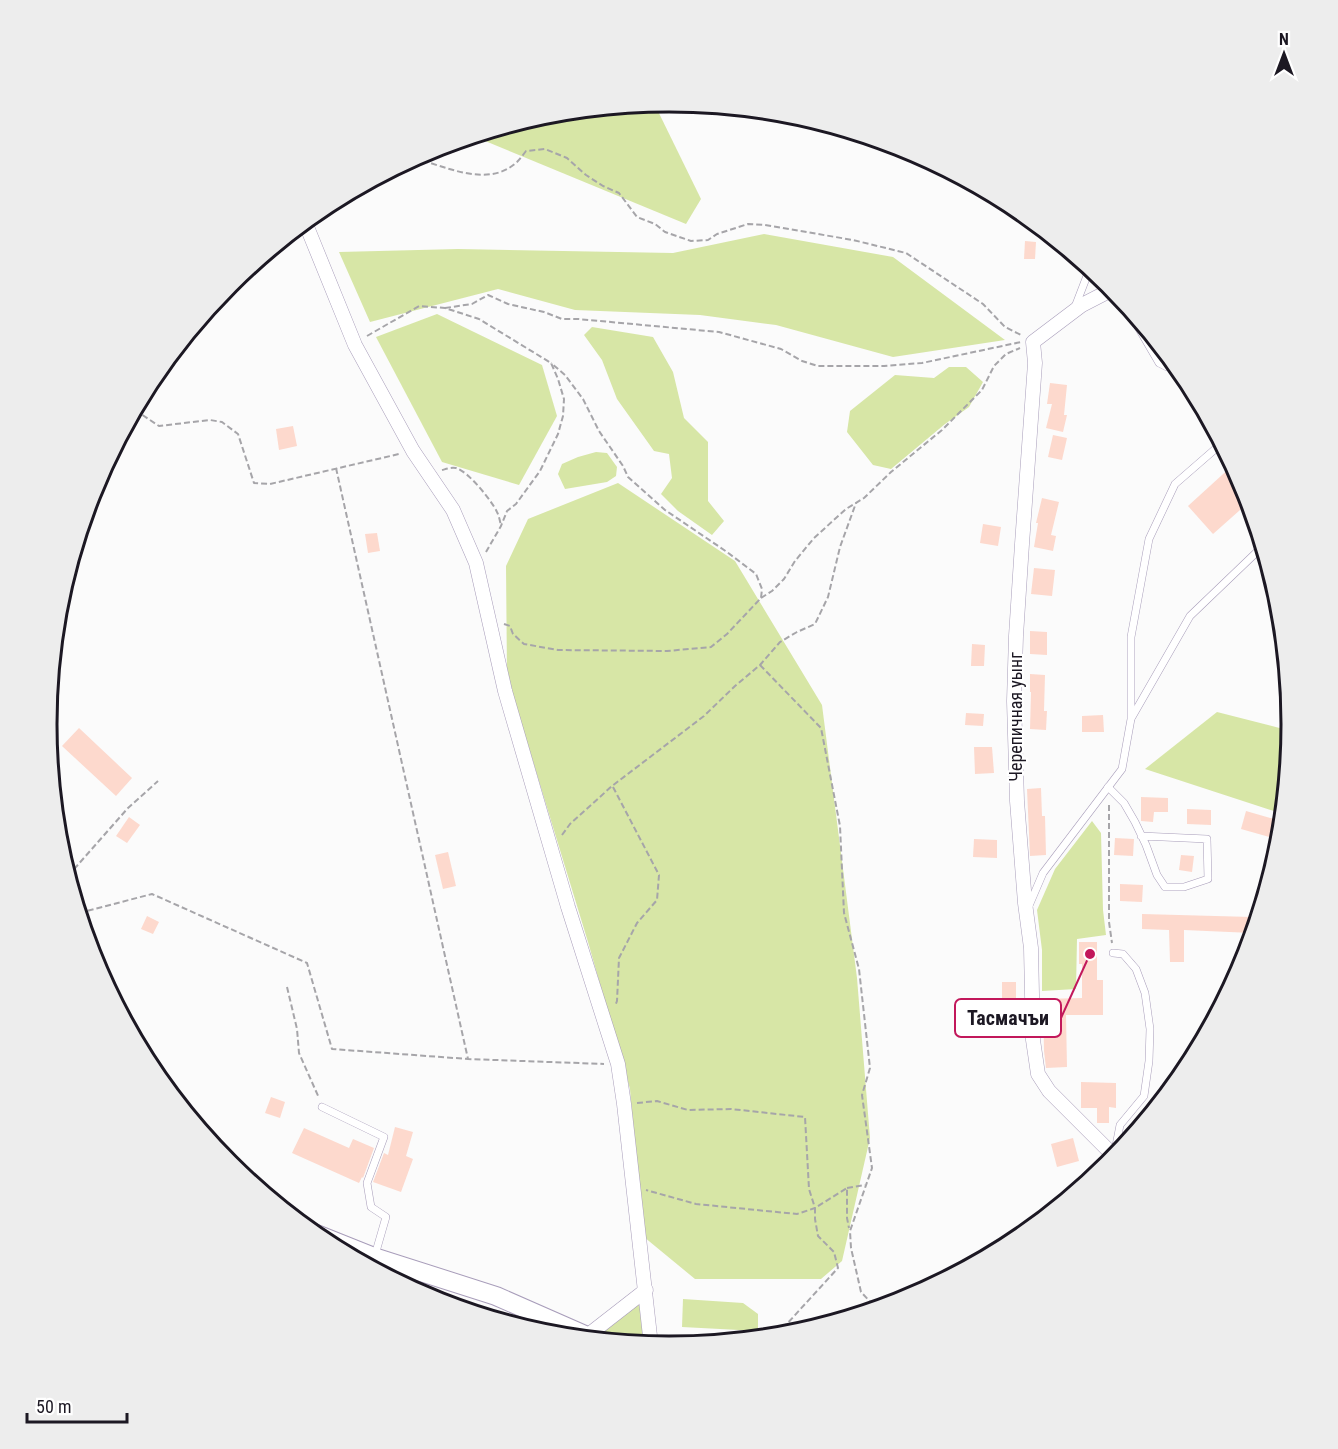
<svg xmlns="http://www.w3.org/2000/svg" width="1338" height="1449" viewBox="0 0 1338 1449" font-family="'Roboto Condensed',sans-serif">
  <rect width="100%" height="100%" fill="#fbfbfb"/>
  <g fill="#d7e6a6">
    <path d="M 654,103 L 701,199 L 686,224 L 473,136 L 548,114 Z"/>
    <path d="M 764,234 L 893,257 L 1005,340 L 893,357 L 776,325 L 700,315 L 575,310 L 498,289 L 370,322 L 339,252 L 458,249 L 673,253 Z"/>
    <path d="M 437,314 L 542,365 L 557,416 L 519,485 L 442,462 L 376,337 Z"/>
    <path d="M 592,327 L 653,337 L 673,372 L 684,418 L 708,442 L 708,501 L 724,521 L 712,535 L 678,511 L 661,494 L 672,478 L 669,454 L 654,451 L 617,399 L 602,360 L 584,335 Z"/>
    <path d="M 949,367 L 966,367 L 983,382 L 969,407 L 945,424 L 891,469 L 873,465 L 847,432 L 850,411 L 895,375 L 934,378 Z"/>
    <path d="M 596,452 L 607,453 L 617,467 L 616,476 L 607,482 L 565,489 L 558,474 L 562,464 L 578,457 Z"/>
    <path d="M 618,483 L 735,561 L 822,705 L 857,978 L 870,1138 L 842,1261 L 821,1279 L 695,1279 L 644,1237 L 638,1189 L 630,1089 L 588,942 L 507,676 L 506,566 L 528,519 Z"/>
    <path d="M 1217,712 L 1291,731 L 1283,814 L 1145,769 Z"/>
    <path d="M 1092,821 L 1101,833 L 1103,910 L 1106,935 L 1077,939 L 1076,989 L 1042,991 L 1042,950 L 1037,910 L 1055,869 Z"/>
    <path d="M 683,1299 L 743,1303 L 758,1314 L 758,1331 L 682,1327 Z"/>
    <path d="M 640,1302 L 644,1345 L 610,1341 L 601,1332 Z"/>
  </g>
  <g fill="#fdd9cd">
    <path d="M 1025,241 L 1036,242 L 1035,259 L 1024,259 Z"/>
    <path d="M 1050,383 L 1067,385 L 1064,415 L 1067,415 L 1063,432 L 1046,428 L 1052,404 L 1047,404 Z"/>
    <path d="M 293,426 L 297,446 L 279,450 L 276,429 Z"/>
    <path d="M 1053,435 L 1067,438 L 1062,460 L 1048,457 Z"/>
    <path d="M 1233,465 L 1244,487 L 1249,502 L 1213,534 L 1188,506 Z"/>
    <path d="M 1042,498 L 1059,502 L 1051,535 L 1056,536 L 1053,551 L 1034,547 L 1038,523 L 1036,523 Z"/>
    <path d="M 983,524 L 1001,527 L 998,546 L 980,543 Z"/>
    <path d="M 377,533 L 380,551 L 368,553 L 365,534 Z"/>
    <path d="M 1034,568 L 1055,570 L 1052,596 L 1031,594 Z"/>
    <path d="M 1030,631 L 1047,632 L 1047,655 L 1030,654 Z"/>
    <path d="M 972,644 L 985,645 L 984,666 L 971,666 Z"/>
    <path d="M 1030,674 L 1045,675 L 1044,711 L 1047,711 L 1046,730 L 1030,729 L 1031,692 L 1030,692 Z"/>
    <path d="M 966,713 L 984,714 L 983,726 L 965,725 Z"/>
    <path d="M 1103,715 L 1104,732 L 1082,732 L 1082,716 Z"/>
    <path d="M 79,728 L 132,778 L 116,796 L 62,746 Z"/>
    <path d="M 974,747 L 992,747 L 994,773 L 975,774 Z"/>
    <path d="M 1041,788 L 1042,816 L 1045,816 L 1046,855 L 1030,856 L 1027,789 Z"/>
    <path d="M 1141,797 L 1168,798 L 1168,812 L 1154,812 L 1153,822 L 1141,821 Z"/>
    <path d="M 1187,809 L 1211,810 L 1211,825 L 1187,824 Z"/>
    <path d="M 1246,811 L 1281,821 L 1276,839 L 1241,829 Z"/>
    <path d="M 129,817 L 140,825 L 127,843 L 116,836 Z"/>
    <path d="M 1115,838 L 1134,839 L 1133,856 L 1114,855 Z"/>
    <path d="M 974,839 L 997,840 L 997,858 L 973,857 Z"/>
    <path d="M 448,852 L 456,886 L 443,889 L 435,855 Z"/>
    <path d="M 1181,855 L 1194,856 L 1192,872 L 1179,870 Z"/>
    <path d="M 1120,884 L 1143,885 L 1142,902 L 1120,901 Z"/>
    <path d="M 1142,914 L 1252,917 L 1252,933 L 1184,930 L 1184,962 L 1170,962 L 1169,930 L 1142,929 Z"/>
    <path d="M 147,916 L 159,922 L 153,934 L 141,929 Z"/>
    <path d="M 1079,942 L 1097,942 L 1097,980 L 1103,980 L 1103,1015 L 1066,1015 L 1067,1067 L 1046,1068 L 1044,1051 L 1043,999 L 1082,998 L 1082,964 L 1079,964 Z"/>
    <rect x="1002" y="982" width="14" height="23"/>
    <path d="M 1081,1082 L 1116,1083 L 1116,1108 L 1109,1107 L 1109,1123 L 1097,1123 L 1097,1108 L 1081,1108 Z"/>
    <path d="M 271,1097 L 285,1102 L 280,1118 L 265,1113 Z"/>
    <path d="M 395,1127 L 413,1132 L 406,1156 L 413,1159 L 401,1192 L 373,1182 L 384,1153 L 388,1155 Z"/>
    <path d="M 304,1128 L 349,1148 L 353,1139 L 374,1148 L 363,1178 L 362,1177 L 359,1183 L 292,1153 Z"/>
    <path d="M 1073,1138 L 1079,1161 L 1057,1167 L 1051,1144 Z"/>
  </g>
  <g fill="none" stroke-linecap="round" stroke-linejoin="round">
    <defs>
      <g id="service">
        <path d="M 1075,307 L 1090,268"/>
        <path d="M 1136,317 L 1138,327 L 1159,363 L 1167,367 L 1177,367"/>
        <path d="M 1132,717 L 1190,616 L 1262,547"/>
        <path d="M 1108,787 L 1124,803 L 1135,822 L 1146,845 L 1157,875 L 1165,887 L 1184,887 L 1208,879 L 1207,839 L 1141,836"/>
        <path d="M 1028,908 L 1043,873 L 1122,769 L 1131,719 L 1131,637 L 1149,539 L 1175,484 L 1221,444"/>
        <path d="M 1113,953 L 1123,954 L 1136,969 L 1145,993 L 1150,1029 L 1149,1061 L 1144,1096 L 1120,1125 L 1114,1156"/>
        <path d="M 322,1107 L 384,1137 L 367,1183 L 371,1207 L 386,1217 L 375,1255"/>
      </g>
      <g id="minor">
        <path d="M 305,222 L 355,345 L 413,451 L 453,510 L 476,563 L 505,691 L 568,907 L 618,1064 L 624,1104 L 651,1345"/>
        <path d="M 1113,289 L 1082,305 L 1033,342 L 1035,363 L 1022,544 L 1016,636 L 1014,701 L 1017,801 L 1025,903 L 1031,948 L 1033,1040 L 1038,1074 L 1049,1091 L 1115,1157"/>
        <path d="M 587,1336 L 646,1290"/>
      </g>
      <path id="secondary" d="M 309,1231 L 374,1257 L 496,1296 L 587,1336 L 590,1339"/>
    </defs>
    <use href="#service" stroke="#a89dba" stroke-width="8"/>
    <use href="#minor" stroke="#a89dba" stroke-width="15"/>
    <use href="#secondary" stroke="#a89dba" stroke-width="20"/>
    <g stroke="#a6a5a9" stroke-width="2" stroke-dasharray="6 3" stroke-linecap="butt">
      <path d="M 414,158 C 445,166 488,189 517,162 C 520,159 523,155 526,151 L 545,149 L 567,158 L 586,175 L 603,186 L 619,193 L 637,217 L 655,224 L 665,232 L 691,241 L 708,240 L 717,234 L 748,224 L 765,225 L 853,240 L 906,253 L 983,304 L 1005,327 L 1023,336"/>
      <path d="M 445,308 L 472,304 L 488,295 L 508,304 L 544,312 L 562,319 L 578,319 L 719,332 L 781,349 L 802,361 L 818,366 L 884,366 L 922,363 L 1021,342"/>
      <path d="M 367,336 L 419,306 L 445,308 L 479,319 L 551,363 L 558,379 L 564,399 L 563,416 L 558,434 L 540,471 L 516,504 L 507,511 L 501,526 L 486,552"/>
      <path d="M 135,410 L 159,426 L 210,420 L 222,422 L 238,434 L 254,483 L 270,484 L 399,454"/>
      <path d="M 336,468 L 468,1059 L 604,1064"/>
      <path d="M 442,470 C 446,469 451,467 456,468 C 468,471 492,501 497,512 C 499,516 500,521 501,526"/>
      <path d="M 761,598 L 772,591 L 784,579 L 795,561 L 814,538 L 846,509 L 864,498 L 891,472 L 942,430 L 982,390 L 994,366 L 1006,354 L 1020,348"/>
      <path d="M 504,624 L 510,626 L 513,634 L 524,644 L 558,650 L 667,651 L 711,647 L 727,634 L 761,598 L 762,589 L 756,574 L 727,552 L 665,510 L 628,477 L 623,466 L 599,431 L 583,399 L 565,375 L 551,363"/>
      <path d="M 760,665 L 821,728 L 840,826 L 844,913 L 859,969 L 870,1068 L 862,1095 L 872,1168 L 850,1231 L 851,1248 L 861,1292 L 877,1309"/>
      <path d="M 613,787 L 659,875 L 657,900 L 637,923 L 619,958 L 617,1001 L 615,1006"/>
      <path d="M 1109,805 L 1109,922 L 1112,943"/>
      <path d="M 562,835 L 570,824 L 612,786 L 704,716 L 735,686 L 760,665 L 780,642 L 797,632 L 815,624 L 828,597 L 840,547 L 856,503"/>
      <path d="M 68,876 L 128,808 L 158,781"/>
      <path d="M 79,913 L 152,894 L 307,963 L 332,1049 L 468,1059"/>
      <path d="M 287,987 L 297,1029 L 299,1053 L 319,1098"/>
      <path d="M 637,1103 L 657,1101 L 688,1110 L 731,1109 L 805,1117 L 809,1189 L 815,1208 L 797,1214 L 696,1204 L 646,1190"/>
      <path d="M 847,1188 L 865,1185"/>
      <path d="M 757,1337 L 772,1334 L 785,1326 L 838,1268 L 834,1252 L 818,1236 L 815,1219 L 815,1208 L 847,1188 L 847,1218 L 849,1228"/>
      <path d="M 662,1339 L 761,1338"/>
    </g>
    <use href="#service" stroke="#fff" stroke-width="7"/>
    <use href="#minor" stroke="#fff" stroke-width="14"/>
    <use href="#secondary" stroke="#fff" stroke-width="18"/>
  </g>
  <g text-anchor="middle" stroke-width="4.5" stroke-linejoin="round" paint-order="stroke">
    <g font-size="18" fill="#1c1823" stroke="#fff">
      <text transform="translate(1016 717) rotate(-90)" y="6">Черепичная уынг</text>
    </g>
  </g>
  <path d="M0 0H1338V1449H0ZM57 724a612 612 0 1 1 1224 0a612 612 0 1 1-1224 0Z" fill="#ededed" fill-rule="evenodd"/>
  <path fill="none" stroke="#1c1823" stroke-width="3" d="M57 724a612 612 0 1 1 1224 0a612 612 0 1 1-1224 0Z"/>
  <path fill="none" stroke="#c2185b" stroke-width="2" d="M1090 954L1061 1018"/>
  <circle fill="#c2185b" stroke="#fff" stroke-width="2" cx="1090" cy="954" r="6"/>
  <rect fill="#fff" stroke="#c2185b" stroke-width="2" x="955" y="999" width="106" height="38" rx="6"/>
  <g font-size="20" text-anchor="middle" font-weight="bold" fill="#1c1823">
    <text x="1008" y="1025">Тасмачъи</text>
  </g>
  <g transform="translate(1284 54)" stroke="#ffffff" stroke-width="4.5" paint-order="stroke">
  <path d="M0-4.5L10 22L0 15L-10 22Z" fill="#1c1823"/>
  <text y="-9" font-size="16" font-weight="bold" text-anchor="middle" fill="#1c1823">N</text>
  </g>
  <path d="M27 1413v9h100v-9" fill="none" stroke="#1c1823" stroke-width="3"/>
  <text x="36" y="1413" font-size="18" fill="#1c1823" stroke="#ffffff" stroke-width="4.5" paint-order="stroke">50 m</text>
</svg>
